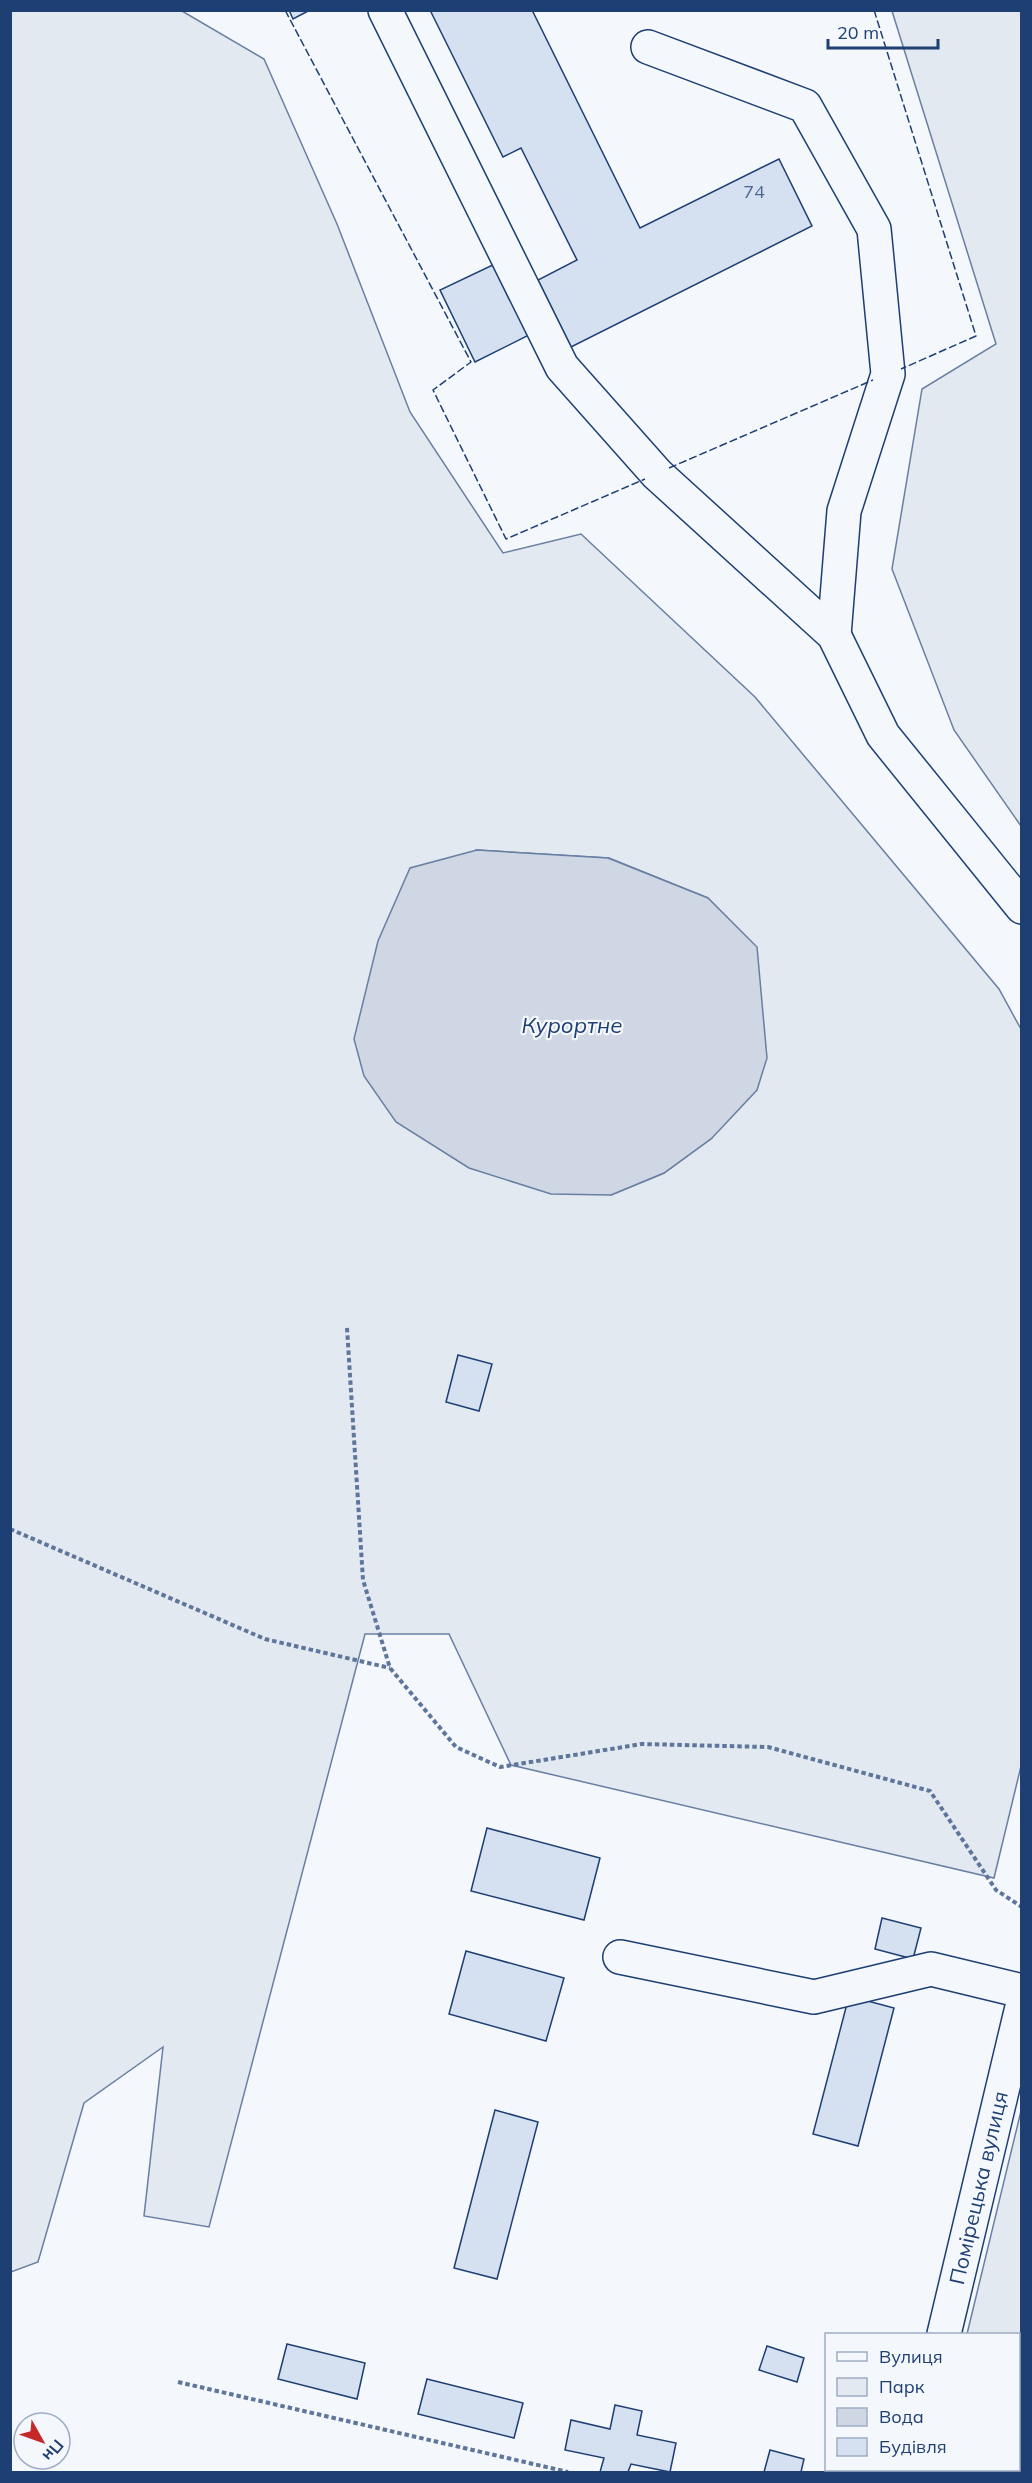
<svg xmlns="http://www.w3.org/2000/svg" width="1032" height="2483" viewBox="0 0 1032 2483" font-family="Mulish,sans-serif">
  <rect width="100%" height="100%" fill="#f4f7fb"/>
  <g fill="#e3e9f0" stroke="#687fa3" stroke-width="1.5" fill-rule="evenodd">
    <path d="M 10,11 L 182,11 L 264,59 L 337,224 L 410,412 L 503,553 L 581,534 L 755,697 L 999,989 L 1022,1031 L 1022,1762 L 994,1878 L 511,1765 L 449,1634 L 365,1634 L 209,2227 L 144,2216 L 163,2047 L 84,2103 L 38,2262 L 11,2272 ZM 476,850 L 609,858 L 708,898 L 712,1138 L 664,1173 L 611,1195 Z"/>
    <path d="M 892,11 L 1021,11 L 1021,826 L 954,730 L 892,569 L 922,389 L 996,344 Z"/>
    <path d="M 1021,2111 L 1021,2472 L 934,2472 L 935,2470 L 1018,2470 L 1018,2334 L 967,2334 Z"/>
  </g>
  <path fill="#cfd7e4" stroke="#687fa3" stroke-width="1.5" d="M 477,850 L 608,858 L 708,898 L 757,947 L 767,1058 L 757,1090 L 712,1138 L 664,1173 L 611,1195 L 551,1194 L 469,1168 L 396,1122 L 364,1076 L 354,1039 L 378,941 L 410,868 Z"/>
  <g fill="#d5e0f0" stroke="#1d3f73" stroke-width="1.5">
    <path d="M 289,10 L 310,10 L 293,19 Z"/>
    <path d="M 430,10 L 532,10 L 640,228 L 779,159 L 812,226 L 571,347 L 538,280 L 577,260 L 521,148 L 503,157 Z"/>
    <path d="M 499,262 L 533,333 L 475,362 L 440,290 Z"/>
    <path d="M 458,1355 L 492,1364 L 479,1411 L 446,1402 Z"/>
    <path d="M 487,1828 L 600,1858 L 584,1920 L 471,1891 Z"/>
    <path d="M 882,1918 L 921,1928 L 913,1959 L 875,1949 Z"/>
    <path d="M 466,1951 L 564,1978 L 546,2041 L 449,2014 Z"/>
    <path d="M 849,1996 L 894,2008 L 858,2146 L 813,2134 Z"/>
    <path d="M 495,2110 L 538,2122 L 497,2279 L 454,2268 Z"/>
    <path d="M 287,2344 L 365,2363 L 357,2399 L 278,2379 Z"/>
    <path d="M 767,2346 L 804,2358 L 797,2382 L 759,2370 Z"/>
    <path d="M 427,2379 L 523,2403 L 514,2438 L 418,2414 Z"/>
    <path d="M 615,2405 L 642,2411 L 637,2435 L 676,2443 L 670,2472 L 631,2464 L 628,2472 L 600,2472 L 604,2458 L 565,2450 L 571,2420 L 610,2429 Z"/>
    <path d="M 770,2450 L 804,2459 L 801,2472 L 764,2472 Z"/>
  </g>
  <g fill="none" stroke-linecap="round" stroke-linejoin="round">
    <defs>
      <g id="minor">
        <path d="M 385,10 L 562,367 L 657,474 L 834,635 L 883,735 L 1022,907"/>
        <path d="M 648,47 L 805,106 L 874,229 L 888,374 L 844,511 L 834,635"/>
        <path d="M 620,1957 L 814,1997 L 931,1969 L 1022,1991"/>
        <path d="M 944,2334 L 1022,2007"/>
        <path d="M 911,2472 L 912,2470"/>
      </g>
    </defs>
    <use href="#minor" stroke="#1d3f73" stroke-width="36"/>
    <g stroke="#5e769c" stroke-width="4" stroke-dasharray="4.5 3" stroke-linecap="butt">
      <path d="M 347,1328 L 363,1580 L 390,1668 L 456,1747 L 500,1767 L 642,1744 L 768,1747 L 930,1791 L 996,1890 L 1022,1907"/>
      <path d="M 10,1529 L 265,1639 L 390,1668"/>
      <path d="M 178,2382 L 568,2472"/>
    </g>
    <use href="#minor" stroke="#f4f7fb" stroke-width="33"/>
    <g stroke="#1d3f73" stroke-width="1.5" stroke-dasharray="8 3" stroke-linecap="butt">
      <path d="M 285,10 L 471,362 L 433,390 L 506,539 L 645,479"/>
      <path d="M 874,10 L 976,336 L 901,369"/>
      <path d="M 669,468 L 873,380"/>
    </g>
  </g>
  <g text-anchor="middle" stroke-width="4.5" stroke-linejoin="round" paint-order="stroke">
    <g font-size="18" fill="#4b6792">
      <text x="754" y="198">74</text>
    </g>
    <g font-size="21" fill="#1d3f73" stroke="#f4f7fb">
      <text transform="translate(979 2188) rotate(-77)" y="7">Помірецька вулиця</text>
    </g>
    <g font-size="22" font-style="italic" fill="#1d3f73" stroke="#f4f7fb">
      <text x="572" y="1033">Курортне</text>
    </g>
  </g>
  <rect width="1032" height="2483" fill="none" stroke="#1d3f73" stroke-width="24"/>
  <rect x="825" y="2333" width="195" height="138" fill="#f4f7fb" stroke="#9eadc5" stroke-width="1.5"/>
  <rect x="837" y="2352" width="30" height="9" fill="#f4f7fb" stroke="#9eadc5" stroke-width="1.5"/>
  <text x="879" y="2363" font-size="18" fill="#1d3f73">Вулиця</text>
  <rect x="837" y="2378" width="30" height="18" fill="#e3e9f0" stroke="#9eadc5" stroke-width="1.5"/>
  <text x="879" y="2393" font-size="18" fill="#1d3f73">Парк</text>
  <rect x="837" y="2408" width="30" height="18" fill="#cfd7e4" stroke="#9eadc5" stroke-width="1.5"/>
  <text x="879" y="2423" font-size="18" fill="#1d3f73">Вода</text>
  <rect x="837" y="2438" width="30" height="18" fill="#d5e0f0" stroke="#9eadc5" stroke-width="1.5"/>
  <text x="879" y="2453" font-size="18" fill="#1d3f73">Будівля</text>
  <g transform="translate(42 2441) rotate(130)"><circle r="28" fill="#f4f7fb" stroke="#9eadc5" stroke-width="1.5"/>
  <path d="M0-4.5L10 22L0 15L-10 22Z" fill="#c62828"/>
  <text y="-9" font-size="16" font-weight="bold" text-anchor="middle" fill="#1d3f73">Пн</text>
  </g>
  <path d="M828 39v9h110v-9" fill="none" stroke="#1d3f73" stroke-width="3"/>
  <text x="837" y="39" font-size="18" fill="#1d3f73" stroke="#f4f7fb" stroke-width="4.5" paint-order="stroke">20 m</text>
</svg>
